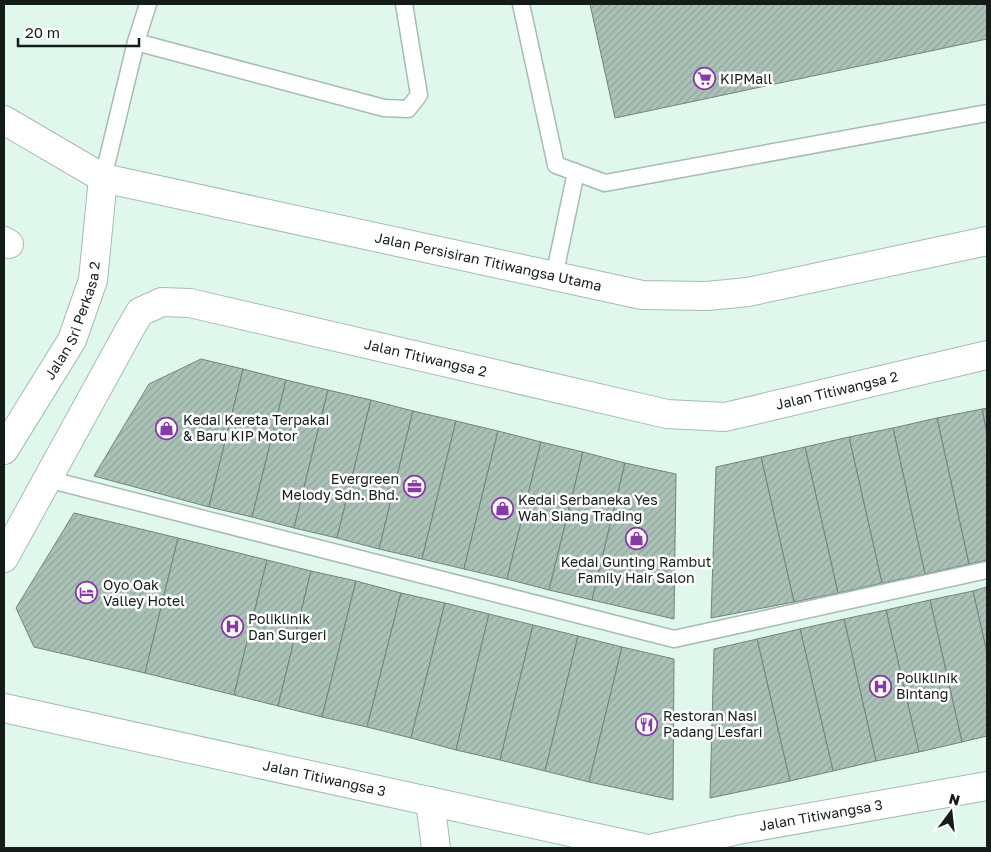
<svg xmlns="http://www.w3.org/2000/svg" width="991" height="852" viewBox="0 0 991 852" font-family="'Golos Text',sans-serif">
  <defs>
    <pattern id="building-hatch" width="6" height="6" patternUnits="userSpaceOnUse" patternTransform="scale(1.25)"><rect width="6" height="6" fill="#aac1b6"/><path d="M-1 1l2-2M0 6l6-6M5 7l2-2" fill="none" stroke="#91a59c"/></pattern>
  </defs>
  <rect width="100%" height="100%" fill="#e0f8ec"/>
  <g fill="url(#building-hatch)" stroke="#70857b">
    <path d="M 590,4 L 987,4 L 987,39 L 615,118 Z"/>
    <path d="M 201,359 L 243,369 L 209,507 L 94,476 L 149,384 Z"/>
    <path d="M 243,369 L 286,380 L 252,517 L 209,507 Z"/>
    <path d="M 286,380 L 328,390 L 294,528 L 252,517 Z"/>
    <path d="M 328,390 L 371,400 L 337,538 L 294,528 Z"/>
    <path d="M 371,400 L 413,411 L 379,549 L 337,538 Z"/>
    <path d="M 987,408 L 987,434 L 982,409 Z"/>
    <path d="M 982,409 L 987,434 L 987,560 L 969,564 L 937,418 Z"/>
    <path d="M 413,411 L 456,421 L 422,559 L 379,549 Z"/>
    <path d="M 937,418 L 969,564 L 925,574 L 893,428 Z"/>
    <path d="M 456,421 L 498,431 L 464,569 L 422,559 Z"/>
    <path d="M 893,428 L 925,574 L 882,583 L 849,437 Z"/>
    <path d="M 498,431 L 541,442 L 507,579 L 464,569 Z"/>
    <path d="M 849,437 L 882,583 L 838,593 L 805,447 Z"/>
    <path d="M 541,442 L 583,452 L 549,590 L 507,579 Z"/>
    <path d="M 805,447 L 838,593 L 794,602 L 761,457 Z"/>
    <path d="M 583,452 L 625,463 L 592,600 L 549,590 Z"/>
    <path d="M 761,457 L 794,602 L 711,618 L 716,467 Z"/>
    <path d="M 625,463 L 676,474 L 674,619 L 592,600 Z"/>
    <path d="M 74,513 L 178,538 L 145,673 L 34,647 L 16,608 Z"/>
    <path d="M 178,538 L 267,560 L 234,695 L 145,673 Z"/>
    <path d="M 267,560 L 311,571 L 278,706 L 234,695 Z"/>
    <path d="M 311,571 L 356,581 L 322,717 L 278,706 Z"/>
    <path d="M 356,581 L 401,593 L 367,727 L 322,717 Z"/>
    <path d="M 987,587 L 987,653 L 973,591 Z"/>
    <path d="M 973,591 L 987,653 L 987,736 L 962,742 L 930,600 Z"/>
    <path d="M 401,593 L 445,603 L 411,738 L 367,727 Z"/>
    <path d="M 930,600 L 962,742 L 919,752 L 886,610 Z"/>
    <path d="M 445,603 L 489,614 L 456,750 L 411,738 Z"/>
    <path d="M 886,610 L 919,752 L 876,761 L 844,619 Z"/>
    <path d="M 489,614 L 533,625 L 500,760 L 456,750 Z"/>
    <path d="M 844,619 L 876,761 L 833,771 L 800,629 Z"/>
    <path d="M 533,625 L 578,636 L 545,771 L 500,760 Z"/>
    <path d="M 800,629 L 833,771 L 790,781 L 757,639 Z"/>
    <path d="M 578,636 L 622,647 L 589,782 L 545,771 Z"/>
    <path d="M 757,639 L 790,781 L 710,798 L 714,649 Z"/>
    <path d="M 622,647 L 674,659 L 673,800 L 589,782 Z"/>
  </g>
  <g fill="none" stroke-linecap="round" stroke-linejoin="round">
    <defs>
      <g id="service">
        <path d="M 521,4 L 556,165 L 605,183 L 987,113"/>
        <path d="M 136,42 L 384,108 L 408,109 L 419,95 L 404,4"/>
        <path d="M 103,178 L 136,42 L 148,4"/>
        <path d="M 554,277 L 576,172"/>
        <path d="M 47,479 L 674,639 L 987,570"/>
      </g>
      <g id="minor">
        <path id="s1" d="M 4,120 L 103,178 L 642,295 L 707,296 L 748,292 L 987,241"/>
        <path d="M 4,241 L 9,244"/>
        <path id="s2" d="M 4,450 L 72,340 L 93,280 L 103,178"/>
        <path id="s3" d="M 4,558 L 130,329 L 140,312 L 162,302 L 190,303 L 667,414 L 725,417 L 987,355"/>
        <path d="M 430,801 L 436,848"/>
      </g>
      <g id="tertiary">
        <path id="s4" d="M 4,708 L 643,848"/>
        <path id="s5" d="M 654,848 L 743,829 L 987,786"/>
      </g>
    </defs>
    <use href="#service" stroke="#a6bcb2" stroke-width="19"/>
    <use href="#minor" stroke="#a6bcb2" stroke-width="30"/>
    <use href="#tertiary" stroke="#a6bcb2" stroke-width="30"/>
    <use href="#service" stroke="#fff" stroke-width="16"/>
    <use href="#minor" stroke="#fff" stroke-width="28"/>
    <use href="#tertiary" stroke="#fff" stroke-width="28"/>
  </g>
  <defs>
    <symbol id="supermarket-ring" viewBox="-11 -11 22 22"><circle r="9.5" fill="#fff" stroke="#8938a7" stroke-width="1.5"/><path d="M-6-5.5h2.5l.6 2H6L4.5 2H-2.5L-4.4-4H-6ZM-1.5 3.2a1.3 1.3 0 1 0 .1 0ZM3 3.2a1.3 1.3 0 1 0 .1 0Z" fill="#8938a7"/></symbol>
    <symbol id="shop-ring" viewBox="-11 -11 22 22"><circle r="9.5" fill="#fff" stroke="#8938a7" stroke-width="1.5"/><path d="M-5-2.5h2.3a2.7 3.5 0 0 1 5.4 0H5L5.5 6h-11ZM-1.5-2.5h3a1.5 2.3 0 0 0-3 0Z" fill="#8938a7"/></symbol>
    <symbol id="office-ring" viewBox="-11 -11 22 22"><circle r="9.5" fill="#fff" stroke="#8938a7" stroke-width="1.5"/><path d="M-6-3h4V-5.5h4V-3h4V5H-6ZM-1-4.5V-3h2v-1.5ZM-6 0V1H6V0Z" fill="#8938a7"/></symbol>
    <symbol id="hotel-ring" viewBox="-11 -11 22 22"><circle r="9.5" fill="#fff" stroke="#8938a7" stroke-width="1.5"/><path d="M-6-4.5h1.5V1H6V5H4.5V3h-9V5H-6ZM-4 0a1.8 1.8 0 1 1 3.6 0ZM.5 0V-2.5h3Q6-2.5 6 0Z" fill="#8938a7"/></symbol>
    <symbol id="hospital-ring" viewBox="-11 -11 22 22"><circle r="9.5" fill="#fff" stroke="#8938a7" stroke-width="1.5"/><path d="M-5-5h3v3.5h4V-5h3V5h-3V1.5h-4V5h-3Z" fill="#8938a7"/></symbol>
    <symbol id="restaurant-ring" viewBox="-11 -11 22 22"><circle r="9.5" fill="#fff" stroke="#8938a7" stroke-width="1.5"/><path d="M-5-6h1v4h1v-4h1v4h1v-4h1v5L-1.5 .5V6h-2V.5L-5-1ZM5-6V6H3V1.5H1.5Q1.5-4 5-6Z" fill="#8938a7"/></symbol>
  </defs>
  <g fill-rule="evenodd">
    <use href="#supermarket-ring" x="692" y="66" width="25" height="25"/>
    <use href="#shop-ring" x="154" y="416" width="25" height="25"/>
    <use href="#office-ring" x="402" y="474" width="25" height="25"/>
    <use href="#shop-ring" x="490" y="496" width="25" height="25"/>
    <use href="#shop-ring" x="624" y="526" width="25" height="25"/>
    <use href="#hotel-ring" x="74" y="580" width="25" height="25"/>
    <use href="#hospital-ring" x="220" y="614" width="25" height="25"/>
    <use href="#hospital-ring" x="868" y="674" width="25" height="25"/>
    <use href="#restaurant-ring" x="634" y="712" width="25" height="25"/>
  </g>
  <g text-anchor="middle" stroke-width="5" stroke-linejoin="round" paint-order="stroke">
    <g font-size="14" fill="#131c18" stroke="#fff" text-anchor="start">
      <text x="720" y="84">KIPMall</text>
      <text x="183" y="425">Kedai Kereta Terpakai<tspan x="183" dy="16">&amp; Baru KIP Motor</tspan></text>
      <text x="399" y="484" text-anchor="end">Evergreen<tspan x="399" dy="16">Melody Sdn. Bhd.</tspan></text>
      <text x="518" y="505">Kedai Serbaneka Yes<tspan x="518" dy="16">Wah Siang Trading</tspan></text>
      <text x="636" y="567" text-anchor="middle">Kedai Gunting Rambut<tspan x="636" dy="16">Family Hair Salon</tspan></text>
      <text x="103" y="590">Oyo Oak<tspan x="103" dy="16">Valley Hotel</tspan></text>
      <text x="248" y="624">Poliklinik<tspan x="248" dy="16">Dan Surgeri</tspan></text>
      <text x="896" y="683">Poliklinik<tspan x="896" dy="16">Bintang</tspan></text>
      <text x="663" y="721">Restoran Nasi<tspan x="663" dy="16">Padang Lesfari</tspan></text>
    </g>
    <g font-size="14" fill="#131c18" stroke="#fff">
      <text dy="5" stroke="none"><textPath href="#s1" startOffset="509">Jalan Persisiran Titiwangsa Utama</textPath></text>
      <text dy="5" stroke="none"><textPath href="#s2" startOffset="148">Jalan Sri Perkasa 2</textPath></text>
      <text dy="5" stroke="none"><textPath href="#s3" startOffset="575">Jalan Titiwangsa 2</textPath></text>
      <text dy="5" stroke="none"><textPath href="#s3" startOffset="996">Jalan Titiwangsa 2</textPath></text>
      <text dy="5" stroke="none"><textPath href="#s4" startOffset="328">Jalan Titiwangsa 3</textPath></text>
      <text dy="5" stroke="none"><textPath href="#s5" startOffset="170">Jalan Titiwangsa 3</textPath></text>
    </g>
  </g>
  <rect width="991" height="852" fill="none" stroke="#131c18" stroke-width="10"/>
  <g transform="translate(951 812) rotate(15)" stroke="#ffffff" stroke-width="4" paint-order="stroke">
  <path d="M0-4L9 19L0 12L-9 19Z" fill="#131c18"/>
  <text y="-8" font-size="14" font-weight="bold" text-anchor="middle" fill="#131c18">N</text>
  </g>
  <path d="M18 38v8h121v-8" fill="none" stroke="#131c18" stroke-width="2.5"/>
  <text x="25" y="38" font-size="15" fill="#131c18" stroke="#ffffff" stroke-width="4" paint-order="stroke">20 m</text>
</svg>
